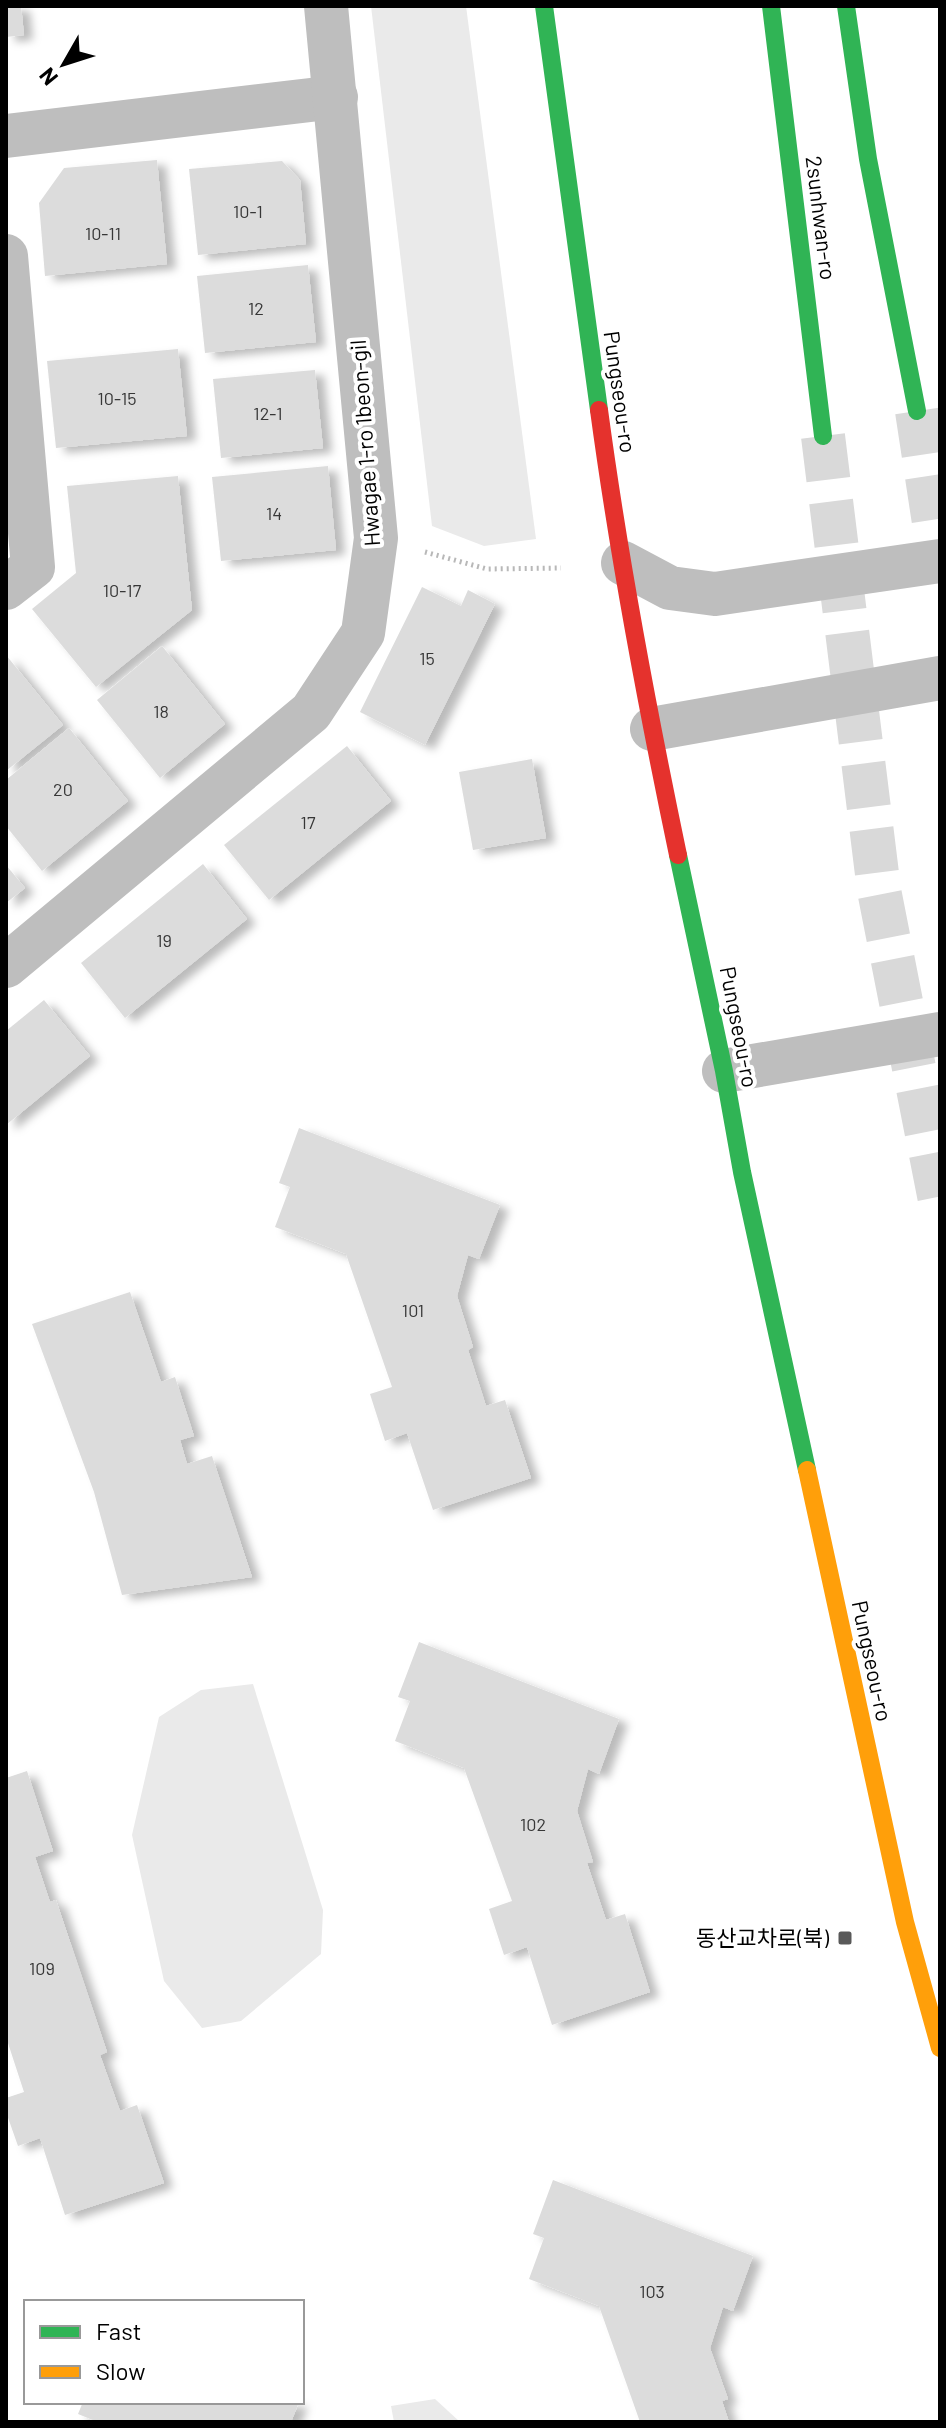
<svg xmlns="http://www.w3.org/2000/svg" width="946" height="2428" viewBox="0 0 946 2428" font-family="Barlow,'Noto Sans KR',sans-serif">
  <defs>
    <filter id="shadow"><feDropShadow dx="9" dy="5" stdDeviation="4" flood-color="#0004"/></filter>
  </defs>
  <rect width="100%" height="100%" fill="#fff"/>
  <g fill="#eaeaea">
    <path d="M 371,6 L 466,6 L 536,539 L 484,546 L 432,526 Z"/>
    <path d="M 253,1684 L 323,1910 L 321,1954 L 241,2021 L 202,2028 L 164,1981 L 132,1835 L 159,1717 L 201,1690 Z"/>
    <path d="M 435,2399 L 460,2422 L 394,2422 L 391,2406 Z"/>
  </g>
  <g fill="#dcdcdc" filter="url(#shadow)">
    <path d="M 6,6 L 21,6 L 24,35 L 6,37 Z"/>
    <path d="M 157,160 L 167,264 L 45,276 L 39,203 L 64,168 Z"/>
    <path d="M 282,161 L 300,180 L 306,244 L 198,255 L 189,169 Z"/>
    <path d="M 308,265 L 316,342 L 205,353 L 197,276 Z"/>
    <path d="M 178,349 L 187,436 L 56,448 L 47,361 Z"/>
    <path d="M 315,370 L 323,448 L 221,458 L 213,379 Z"/>
    <path d="M 328,466 L 336,550 L 221,561 L 212,477 Z"/>
    <path d="M 178,476 L 192,610 L 96,687 L 32,609 L 76,573 L 67,486 Z"/>
    <path d="M 422,587 L 461,606 L 468,590 L 495,604 L 425,745 L 360,712 Z"/>
    <path d="M 162,646 L 225,724 L 160,778 L 97,700 Z"/>
    <path d="M 6,655 L 63,725 L 6,771 Z"/>
    <path d="M 69,728 L 128,801 L 42,871 L 6,826 L 6,780 Z"/>
    <path d="M 347,746 L 391,801 L 269,900 L 224,845 Z"/>
    <path d="M 532,759 L 546,838 L 473,850 L 459,772 Z"/>
    <path d="M 203,864 L 247,919 L 125,1018 L 81,963 Z"/>
    <path d="M 6,865 L 25,888 L 6,903 Z"/>
    <path d="M 44,1000 L 90,1056 L 6,1125 L 6,1031 Z"/>
    <path d="M 299,1128 L 500,1205 L 479,1259 L 468,1255 L 457,1296 L 473,1347 L 468,1350 L 486,1406 L 505,1400 L 531,1478 L 433,1510 L 407,1433 L 385,1441 L 370,1394 L 392,1387 L 346,1254 L 275,1227 L 290,1187 L 279,1183 Z"/>
    <path d="M 130,1292 L 161,1382 L 175,1377 L 194,1436 L 180,1440 L 187,1464 L 212,1456 L 252,1577 L 122,1595 L 94,1492 L 32,1324 Z"/>
    <path d="M 419,1642 L 619,1719 L 599,1774 L 588,1769 L 577,1811 L 593,1862 L 587,1863 L 606,1920 L 625,1914 L 650,1992 L 552,2025 L 527,1947 L 504,1955 L 489,1909 L 512,1901 L 464,1768 L 395,1741 L 410,1701 L 398,1697 Z"/>
    <path d="M 27,1771 L 53,1851 L 35,1857 L 50,1902 L 56,1900 L 107,2052 L 100,2055 L 120,2111 L 137,2105 L 164,2183 L 65,2215 L 40,2138 L 18,2146 L 6,2112 L 6,2098 L 24,2092 L 6,2037 L 6,1778 Z"/>
    <path d="M 553,2180 L 753,2256 L 733,2311 L 723,2307 L 710,2348 L 728,2399 L 722,2401 L 729,2422 L 640,2422 L 599,2306 L 529,2279 L 544,2238 L 533,2234 Z"/>
    <path d="M 83,2402 L 299,2402 L 291,2422 L 98,2422 L 78,2414 Z"/>
  </g>
  <g fill="none" stroke-linecap="round" stroke-linejoin="round">
    <g stroke="#d9d9d9" stroke-width="44" stroke-dasharray="44 22" stroke-linecap="butt">
      <path d="M 917,411 L 940,562"/>
      <path d="M 823,436 L 879,890 L 940,1200"/>
    </g>
    <path stroke="#b8b8b8" stroke-width="5" stroke-dasharray="2 4" stroke-linecap="butt" d="M 425,552 L 487,569 L 561,568"/>
    <g stroke="#bebebe" stroke-width="44">
      <path d="M 6,136 L 336,97"/>
      <path d="M 6,256 L 33,567 L 6,588"/>
      <path d="M 623,563 L 670,588 L 715,594 L 940,561"/>
      <path d="M 652,729 L 940,678"/>
      <path d="M 6,966 L 311,712 L 363,633 L 376,538 L 326,6"/>
      <path d="M 724,1071 L 940,1034"/>
    </g>
    <g stroke="#30b455" stroke-width="18">
      <path d="M 544,6 L 599,410"/>
      <path d="M 771,6 L 823,436"/>
      <path d="M 846,6 L 868,159 L 917,411"/>
      <path d="M 678,855 L 724,1071 L 742,1172 L 807,1470"/>
    </g>
    <path stroke="#ff9f0a" stroke-width="18" d="M 807,1470 L 905,1922 L 940,2048"/>
    <path stroke="#e5322d" stroke-width="18" d="M 599,410 C 619,559 647,707 678,855"/>
  </g>
  <rect fill="#595959" stroke="#fff" stroke-width="3" x="837" y="1930" width="16" height="16" rx="4"/>
  <g text-anchor="middle" stroke-width="8" stroke-linejoin="round" paint-order="stroke">
    <g font-size="18" fill="#373737">
      <text x="248" y="218">10-1</text>
      <text x="103" y="240">10-11</text>
      <text x="256" y="315">12</text>
      <text x="117" y="405">10-15</text>
      <text x="268" y="420">12-1</text>
      <text x="274" y="520">14</text>
      <text x="122" y="597">10-17</text>
      <text x="427" y="665">15</text>
      <text x="161" y="718">18</text>
      <text x="63" y="796">20</text>
      <text x="308" y="829">17</text>
      <text x="164" y="947">19</text>
      <text x="413" y="1317">101</text>
      <text x="533" y="1831">102</text>
      <text x="42" y="1975">109</text>
      <text x="652" y="2298">103</text>
    </g>
    <g font-size="22" fill="#000" stroke="#fff">
      <text transform="translate(821 218) rotate(83)" y="8">2sunhwan-ro</text>
      <text transform="translate(620 392) rotate(82)" y="8">Pungseou-ro</text>
      <text transform="translate(365 443) rotate(-94)" y="8">Hwagae 1-ro 1beon-gil</text>
      <text transform="translate(739 1027) rotate(79)" y="8">Pungseou-ro</text>
      <text transform="translate(872 1661) rotate(78)" y="8">Pungseou-ro</text>
    </g>
    <g font-size="22" fill="#000" stroke="#fff" text-anchor="end">
      <text x="829" y="1946">동산교차로(북)</text>
    </g>
  </g>
  <rect width="946" height="2428" fill="none" stroke="#000000" stroke-width="16"/>
  <rect x="24" y="2300" width="280" height="104" fill="#ffffff" stroke="#999999" stroke-width="2"/>
  <rect x="40" y="2326" width="40" height="12" fill="#30b455" stroke="#999999" stroke-width="2"/>
  <text x="96" y="2340" font-size="24" fill="#000000">Fast</text>
  <rect x="40" y="2366" width="40" height="12" fill="#ff9f0a" stroke="#999999" stroke-width="2"/>
  <text x="96" y="2380" font-size="24" fill="#000000">Slow</text>
  <g transform="translate(64 64) rotate(231)" stroke="#ffffff" stroke-width="6" paint-order="stroke">
  <path d="M0-6L14 30L0 20L-14 30Z" fill="#000000"/>
  <text y="-12" font-size="22" font-weight="bold" text-anchor="middle" fill="#000000">N</text>
  </g>
</svg>
